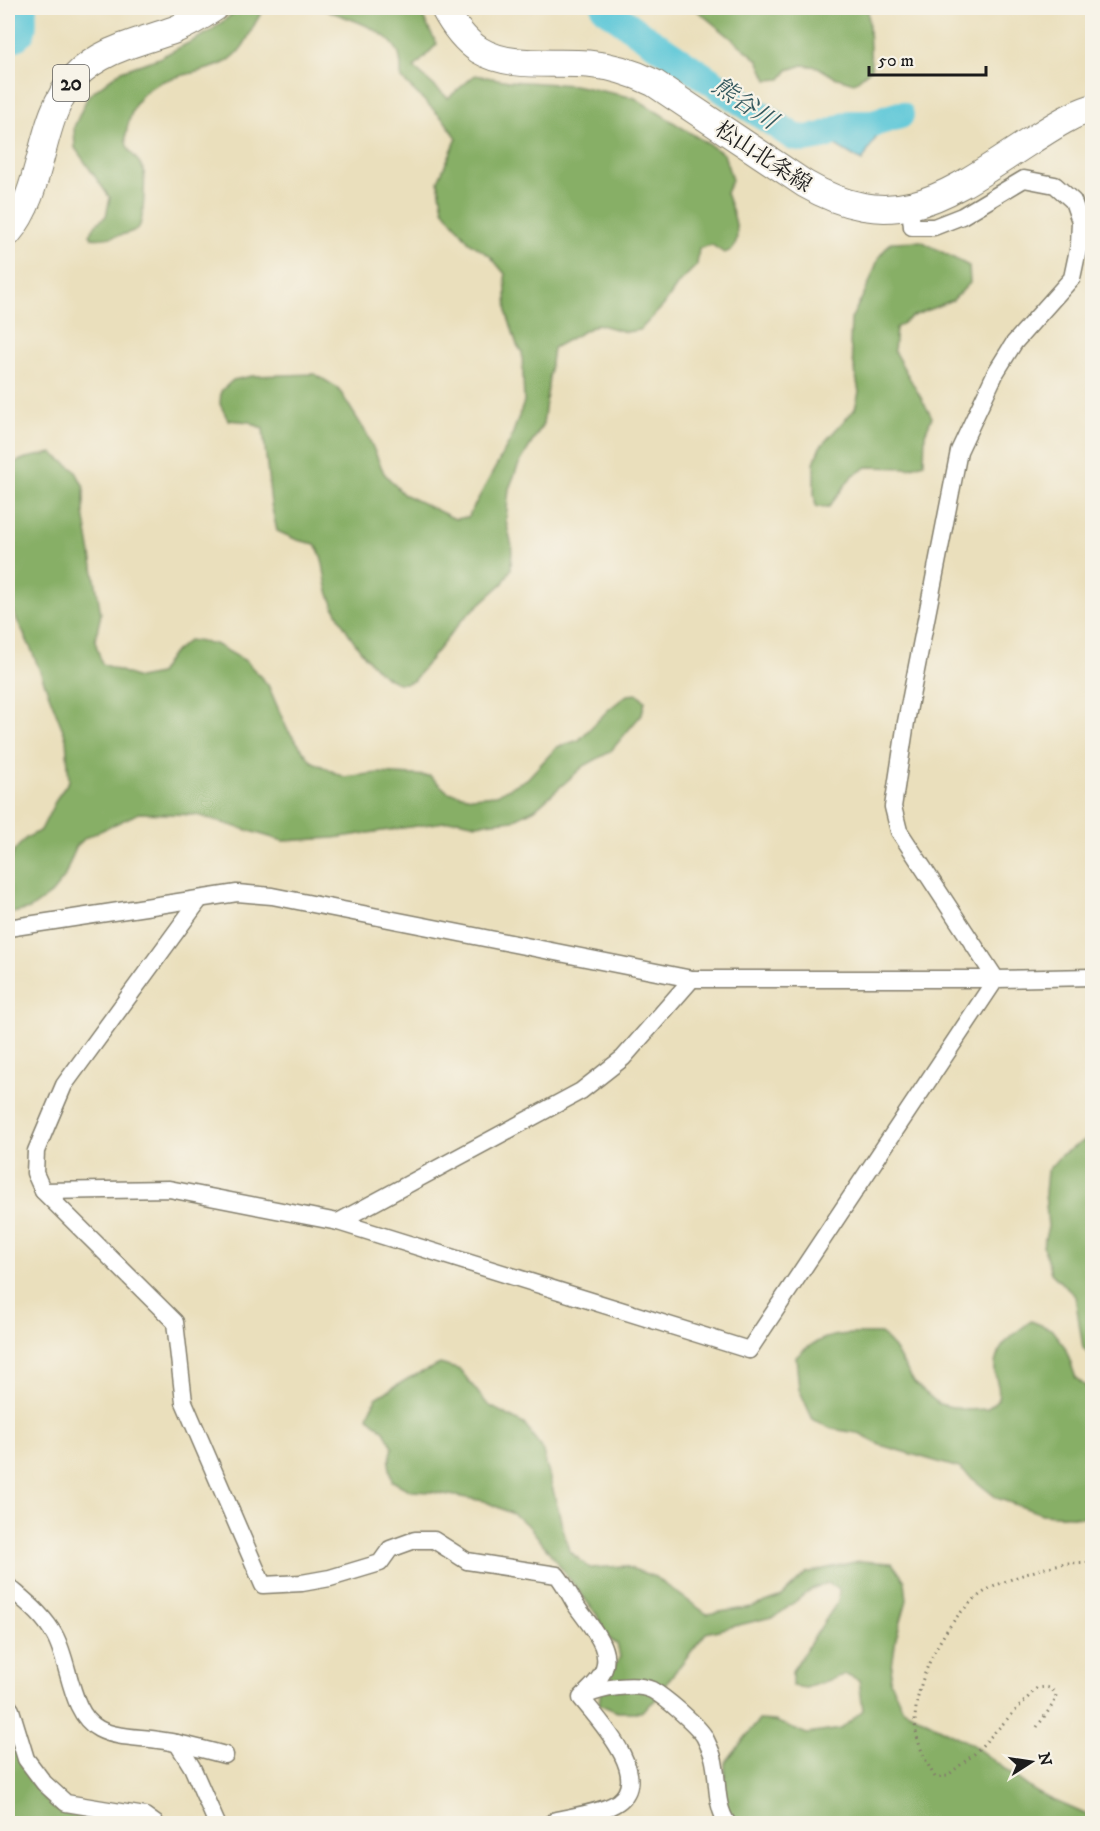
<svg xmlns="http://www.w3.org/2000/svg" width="1100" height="1831" viewBox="0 0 1100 1831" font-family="'IM FELL DW Pica','Noto Serif JP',serif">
  <rect width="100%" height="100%" fill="#f7f3e8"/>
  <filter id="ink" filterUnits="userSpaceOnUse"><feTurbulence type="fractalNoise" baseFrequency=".0167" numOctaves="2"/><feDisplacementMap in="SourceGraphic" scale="12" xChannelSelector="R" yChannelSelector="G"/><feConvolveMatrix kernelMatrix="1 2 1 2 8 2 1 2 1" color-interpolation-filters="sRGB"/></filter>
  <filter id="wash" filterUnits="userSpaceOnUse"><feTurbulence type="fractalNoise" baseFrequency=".008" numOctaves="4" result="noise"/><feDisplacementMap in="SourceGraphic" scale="24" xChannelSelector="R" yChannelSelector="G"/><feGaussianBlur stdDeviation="1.35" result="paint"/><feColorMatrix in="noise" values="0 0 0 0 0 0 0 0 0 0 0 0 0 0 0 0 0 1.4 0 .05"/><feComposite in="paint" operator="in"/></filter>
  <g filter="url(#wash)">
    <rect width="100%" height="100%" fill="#eadfbc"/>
    <g fill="#87af66" stroke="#526641" stroke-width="1.5">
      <path d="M 240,8 L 266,8 C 250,23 250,48 226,62 C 199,77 155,72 137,102 C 131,111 125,132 126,142 C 128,155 141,159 144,172 C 145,182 144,219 139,227 C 134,234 101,240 92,238 L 90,234 L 96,224 L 106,216 L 110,198 L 75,148 L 74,127 L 88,96 L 121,71 L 159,58 L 208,33 Z"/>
      <path d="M 320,8 L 418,8 L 437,44 L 414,68 L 448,98 L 475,75 L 509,81 L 574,85 L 635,98 L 724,154 L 732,180 L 726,193 C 731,207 744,236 732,249 C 730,251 727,252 724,253 L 712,245 L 699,248 L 697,265 L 678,284 L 664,305 L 640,330 L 626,332 L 597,324 L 553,348 L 543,424 L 518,466 L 509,489 L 506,521 L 512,546 L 511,569 L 503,583 L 462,620 L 413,681 C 409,682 404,684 399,683 C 373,677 339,622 330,597 C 323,579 326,559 315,544 L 297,540 L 277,531 L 271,504 L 263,429 L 250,422 L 228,420 L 220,404 L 221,391 L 233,380 L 252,376 L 315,374 L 338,388 L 367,434 L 384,473 L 403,494 L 455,519 L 468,517 L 510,441 L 524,402 L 522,352 L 517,345 L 507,314 L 505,274 L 490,256 L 469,242 L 443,209 L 438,181 L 457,138 L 444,120 L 401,78 C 401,70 402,58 397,50 C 384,27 343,17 320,8 Z"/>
      <path d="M 694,8 L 868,8 L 871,69 L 854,83 L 834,77 L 818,67 L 803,65 L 788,70 L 781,79 L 767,80 L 758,60 Z"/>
      <path d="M 921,241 L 969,266 L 970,283 L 953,300 L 913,316 L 896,328 L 894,351 L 932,417 L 925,434 L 924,463 L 909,468 L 867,467 L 852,476 L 829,507 L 816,507 L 814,493 L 814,463 L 820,447 L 855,409 L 859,392 L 850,344 L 851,319 L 868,286 L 879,257 L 891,242 Z"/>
      <path d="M 52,453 L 75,470 L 84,487 L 84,513 L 101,614 L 95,641 L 102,664 L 138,678 L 159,674 L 170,656 L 189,640 L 215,644 L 246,661 L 268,685 L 287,729 L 311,761 L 344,777 L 378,773 L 430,776 L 448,792 L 472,797 L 496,795 L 527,779 L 557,747 L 579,740 L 608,710 L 627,695 L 638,694 L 645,701 L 642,714 L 610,752 L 584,766 L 535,809 L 513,820 L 476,824 L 458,820 L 334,838 L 283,841 L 197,815 L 139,813 L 85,838 L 76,847 L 64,878 L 51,894 L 30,909 L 8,914 L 8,870 L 14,851 L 26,838 L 41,830 L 57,798 L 69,781 L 66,738 L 32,651 L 8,601 L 8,465 L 26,458 Z"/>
      <path d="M 1088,1138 L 1092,1138 L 1092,1357 L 1083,1348 L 1075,1296 L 1051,1273 L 1043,1246 L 1048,1227 L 1045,1193 L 1047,1171 L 1061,1155 Z"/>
      <path d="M 1031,1321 L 1051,1329 L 1065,1347 L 1076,1378 L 1092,1392 L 1092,1519 L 1084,1517 L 1042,1514 L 997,1498 L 959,1468 L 880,1445 L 857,1433 L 832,1429 L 813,1420 L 799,1389 L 796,1357 C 823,1331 846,1333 881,1334 L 894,1348 L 915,1384 L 939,1404 L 966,1410 L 987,1409 L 998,1399 C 1001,1382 995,1384 995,1371 C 993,1347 1014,1334 1031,1321 Z"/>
      <path d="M 440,1364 L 460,1370 L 488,1405 L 524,1424 L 542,1448 L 569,1551 L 590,1568 L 625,1566 L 655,1577 L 707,1614 L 752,1607 L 782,1596 L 806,1573 L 859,1561 L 892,1563 L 905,1581 L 907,1600 L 896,1638 L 890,1681 L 903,1709 L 971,1744 L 1037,1793 L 1092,1817 L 1092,1823 L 731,1823 L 724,1802 L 725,1763 L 759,1720 L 775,1721 L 807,1734 L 841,1729 L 863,1710 L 859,1680 L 846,1674 L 806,1688 L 792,1686 L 792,1671 L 838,1601 L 839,1589 L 827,1583 L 812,1589 L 776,1616 L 706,1633 L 667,1682 L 658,1698 L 641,1712 L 617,1712 L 599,1704 L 601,1688 L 620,1657 L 617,1644 L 606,1637 L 597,1615 L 530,1527 L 513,1514 L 484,1501 L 432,1492 L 411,1491 L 392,1481 L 389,1463 L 393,1447 L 384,1431 L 368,1416 L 376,1398 L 409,1378 Z"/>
      <path d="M 8,1729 C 16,1754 38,1805 66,1814 C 85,1820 106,1818 125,1823 L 8,1823 Z"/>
    </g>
    <path fill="#5ec8d8" stroke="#3d727a" stroke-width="1.5" d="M 865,129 L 877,136 L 862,161 L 830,142 L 844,133 Z"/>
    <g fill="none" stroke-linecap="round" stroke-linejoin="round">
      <g stroke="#5ec8d8" stroke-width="28">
        <path d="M 605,8 L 639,33 L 794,137 L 805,139 L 823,136 L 850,124 L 870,124 L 900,115"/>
        <path d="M 8,40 C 29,34 21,25 23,8"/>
      </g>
    </g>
  </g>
  <g filter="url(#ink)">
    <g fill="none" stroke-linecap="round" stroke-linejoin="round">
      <defs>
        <g id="street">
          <path d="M 910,207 L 912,227 L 934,227 L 962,216 L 1024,179 L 1055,185 L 1073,201 L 1080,221 L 1079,245 L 1072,278 L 1014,343 L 996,372 L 959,451 L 906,722 L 893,807 L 899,831 L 996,979"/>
          <path d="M 200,899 L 64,1085 L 36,1151 L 35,1173 L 43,1191 L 175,1322 L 184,1402 L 263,1585 L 302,1583 L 330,1578 L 380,1563 L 390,1549 L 415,1540 L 434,1540 L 467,1561 L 557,1575 C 566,1586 570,1596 577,1607 C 590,1626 617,1652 600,1677 C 595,1685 587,1691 581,1698 C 598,1719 653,1777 618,1802 C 604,1812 574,1816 556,1820 L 551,1824"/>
          <path d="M 8,928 L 237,893 L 272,896 L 692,979 L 996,979 L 1092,977"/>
          <path d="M 43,1191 L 169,1189 L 338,1222 L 749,1350 L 996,979"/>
          <path d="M 338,1222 L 581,1091 L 623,1058 L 692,979"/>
          <path d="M 8,1586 C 25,1601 44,1615 55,1636 C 70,1663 70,1714 99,1729 C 116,1738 140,1737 158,1740 C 181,1743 203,1749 225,1755"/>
          <path d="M 585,1696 C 600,1688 636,1682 652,1690 C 665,1697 696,1724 704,1736 C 707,1742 711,1750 713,1757 C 719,1778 714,1805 728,1824"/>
          <path d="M 8,1706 L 11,1710 L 26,1759 L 44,1783 L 66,1803 L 145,1816 L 156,1824"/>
          <path d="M 177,1743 L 192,1767 L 217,1824"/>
        </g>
        <g id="primary">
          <path d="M 444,8 C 452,23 464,40 479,50 C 510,69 553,61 588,64 C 612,66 632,72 654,83 L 805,184 C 900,239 952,191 1032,140 C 1051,128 1070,115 1092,108"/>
          <path d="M 8,233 C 46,188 37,119 75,77 C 101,49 140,42 174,30 C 189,24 202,16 214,8"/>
        </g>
      </defs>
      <use href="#street" stroke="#837e6c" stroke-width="19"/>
      <use href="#primary" stroke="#837e6c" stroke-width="29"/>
      <g stroke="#837e6c" stroke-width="3" stroke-dasharray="1.5 4.5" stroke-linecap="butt">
        <path d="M 1091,1685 L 1092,1686"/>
        <path d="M 1037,1727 L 1054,1703 L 1056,1695 C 1051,1686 1047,1687 1037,1688 L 974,1754 L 947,1776 L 935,1777 C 925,1761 916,1741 915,1722 C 915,1676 950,1609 991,1588 C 1006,1580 1044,1567 1061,1564 C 1071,1562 1082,1563 1092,1562"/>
      </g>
      <use href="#street" stroke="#fff" stroke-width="16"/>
      <use href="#primary" stroke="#fff" stroke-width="27"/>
    </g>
  </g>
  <g text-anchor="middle" stroke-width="4.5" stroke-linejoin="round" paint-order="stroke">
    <rect fill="#f7f3e8" stroke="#5e5c59" stroke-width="1.5" x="53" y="65" width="36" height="36" rx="4.5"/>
    <g font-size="21" font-weight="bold" fill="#1c1c1c">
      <text x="71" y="90">20</text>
    </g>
    <g font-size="22" fill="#1c1c1c" stroke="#f7f3e8">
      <text transform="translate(764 156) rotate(33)" y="8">松山北条線</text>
    </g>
    <g font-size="24" font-style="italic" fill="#33585e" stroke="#f7f3e8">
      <text transform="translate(745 103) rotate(34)" y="8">熊谷川</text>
    </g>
  </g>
  <rect width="1100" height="1831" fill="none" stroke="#f7f3e8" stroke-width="30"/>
  <g transform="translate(1031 1762) rotate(78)" stroke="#f7f3e8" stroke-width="4.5" paint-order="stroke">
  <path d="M0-4.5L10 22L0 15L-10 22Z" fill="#1c1c1c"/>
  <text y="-9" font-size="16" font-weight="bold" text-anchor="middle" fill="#1c1c1c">N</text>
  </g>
  <path d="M869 66v9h117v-9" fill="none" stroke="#1c1c1c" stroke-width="3"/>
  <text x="878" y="66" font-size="18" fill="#1c1c1c" stroke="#f7f3e8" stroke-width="4.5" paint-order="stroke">50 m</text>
</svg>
